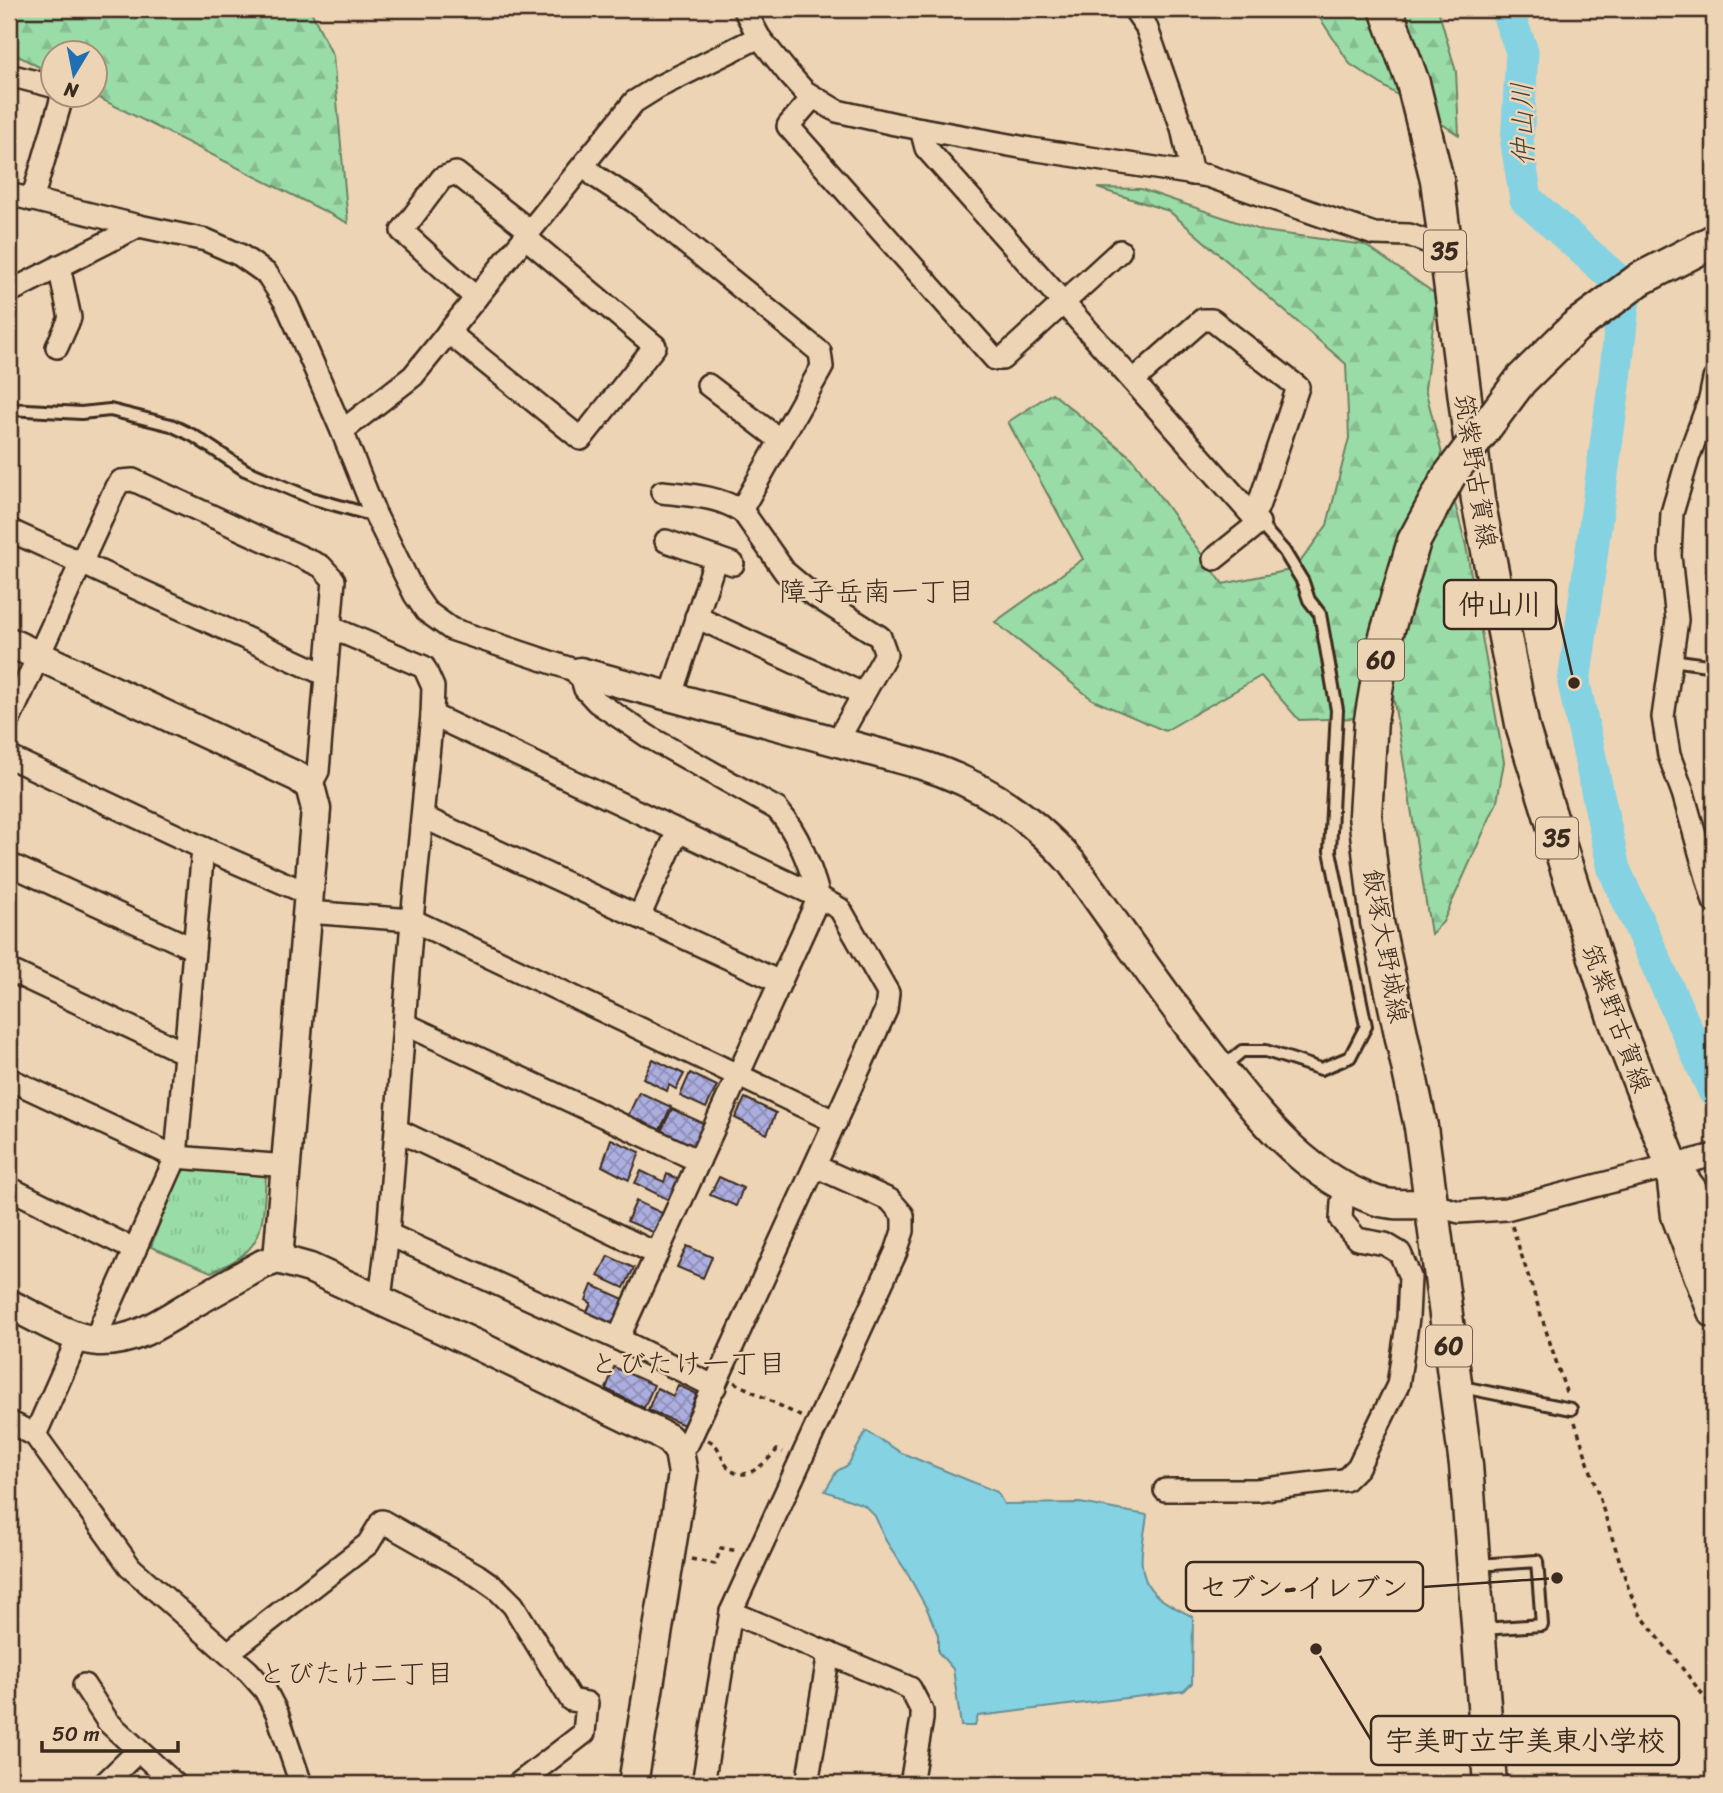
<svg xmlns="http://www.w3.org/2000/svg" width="1723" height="1793" viewBox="0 0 1723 1793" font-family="Sriracha,'Klee One',sans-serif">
  <defs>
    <pattern id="grass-tufts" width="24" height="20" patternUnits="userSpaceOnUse" patternTransform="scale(1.75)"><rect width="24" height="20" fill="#9adca8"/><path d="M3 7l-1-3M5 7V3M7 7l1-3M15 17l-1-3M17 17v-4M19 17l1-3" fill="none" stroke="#86bd90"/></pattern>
    <pattern id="forest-firs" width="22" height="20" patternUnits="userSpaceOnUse" patternTransform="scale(1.75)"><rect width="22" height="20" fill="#9adca8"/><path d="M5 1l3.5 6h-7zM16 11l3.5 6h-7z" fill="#86bd90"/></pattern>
    <pattern id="building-cross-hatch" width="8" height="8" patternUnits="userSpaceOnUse" patternTransform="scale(1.75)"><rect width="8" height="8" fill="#acaee0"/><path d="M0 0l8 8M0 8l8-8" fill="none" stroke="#8d8eb5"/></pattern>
  </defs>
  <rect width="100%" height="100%" fill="#edd4b4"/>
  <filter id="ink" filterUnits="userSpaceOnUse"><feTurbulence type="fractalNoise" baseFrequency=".0143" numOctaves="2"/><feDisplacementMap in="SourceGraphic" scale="14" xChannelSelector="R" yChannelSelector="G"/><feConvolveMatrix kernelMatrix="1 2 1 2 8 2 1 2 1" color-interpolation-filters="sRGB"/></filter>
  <g filter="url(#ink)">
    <path fill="url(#grass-tufts)" stroke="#6a8363" stroke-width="2" d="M 190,1167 L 266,1175 C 262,1229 266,1250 211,1272 L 151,1247 L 177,1175 Z"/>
    <g fill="url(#forest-firs)" stroke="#6a8363" stroke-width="2">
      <path d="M 9,9 L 310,9 L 333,56 L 348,223 L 93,95 L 94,52 L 52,52 L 52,74 L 9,51 Z"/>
      <path d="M 1314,9 L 1438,9 L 1456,72 L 1459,135 L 1350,64 Z"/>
      <path d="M 1097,188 L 1141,189 L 1263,231 L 1365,245 L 1437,295 L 1425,389 L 1466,546 L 1504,762 L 1497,802 L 1443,922 L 1431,934 L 1392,689 L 1356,718 L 1299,720 L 1261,676 L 1165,731 L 1093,700 L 995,622 L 1083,559 L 1008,422 L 1052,393 L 1132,458 L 1223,584 L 1295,569 L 1327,525 L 1349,438 L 1346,364 L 1169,211 Z"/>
    </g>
    <g fill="#85d2e3" stroke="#678f94" stroke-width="2">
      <path d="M 866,1431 L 902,1453 L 997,1492 L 1004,1504 L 1080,1503 L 1147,1515 C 1144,1541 1133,1572 1155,1594 C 1165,1604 1181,1610 1193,1617 L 1192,1683 L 1184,1691 L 978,1716 L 975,1726 L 961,1726 L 953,1669 L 938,1652 L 938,1635 L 927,1609 L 906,1571 L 886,1541 L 875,1516 L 864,1505 L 825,1491 L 837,1471 L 848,1465 Z"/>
      <path d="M 1106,1776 L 1151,1777 L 1151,1784 L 1106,1784 Z"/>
    </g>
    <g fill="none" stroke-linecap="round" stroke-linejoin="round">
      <path stroke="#85d2e3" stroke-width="33" d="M 1506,9 L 1522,51 L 1517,144 L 1526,199 L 1625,287 L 1615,378 L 1574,683 L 1614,869 L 1714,1091"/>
    </g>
    <g fill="url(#building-cross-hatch)" stroke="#3b2a1e" stroke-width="2">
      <path d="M 653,1059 L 684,1074 L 676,1089 L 669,1085 L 667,1091 L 643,1078 Z"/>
      <path d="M 690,1073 L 717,1086 L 706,1108 L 680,1096 Z"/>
      <path d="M 639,1092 L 671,1107 L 659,1132 L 628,1116 Z"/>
      <path d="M 745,1098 L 776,1113 L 767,1134 L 735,1118 Z"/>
      <path d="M 672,1109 L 705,1124 L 694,1149 L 660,1133 Z"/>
      <path d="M 611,1139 L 640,1152 L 629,1180 L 602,1166 Z"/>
      <path d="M 641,1171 L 664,1182 L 667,1174 L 680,1180 L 671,1201 L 635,1183 Z"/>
      <path d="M 719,1177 L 743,1188 L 736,1206 L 710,1195 Z"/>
      <path d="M 636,1201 L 664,1214 L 655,1233 L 627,1221 Z"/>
      <path d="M 687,1246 L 712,1257 L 703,1278 L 677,1267 Z"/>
      <path d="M 608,1256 L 634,1268 L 624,1288 L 598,1276 Z"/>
      <path d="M 592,1285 L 626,1300 L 614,1326 L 586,1314 L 591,1303 L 586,1300 Z"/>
      <path d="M 614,1367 L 654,1385 L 644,1408 L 606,1389 Z"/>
      <path d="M 678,1385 L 697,1394 L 684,1425 L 648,1410 L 657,1388 L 673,1396 Z"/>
    </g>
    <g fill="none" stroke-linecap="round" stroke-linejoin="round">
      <defs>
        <g id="lane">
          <path d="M 9,409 L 81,413 L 110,410 L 171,425 L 194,436 L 245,470 L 311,498 L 375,516"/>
          <path d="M 1672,660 L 1714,666"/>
          <path d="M 1222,1068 L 1242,1051 L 1266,1051 L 1321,1069 L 1350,1057 L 1366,1026 L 1330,851 L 1337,710 L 1320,614 L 1309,600 L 1303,582 L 1284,551 L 1259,523"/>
          <path d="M 1460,1389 L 1472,1389 L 1571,1409"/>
          <path d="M 1477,1565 L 1537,1561 L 1542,1625 L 1482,1629"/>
        </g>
        <g id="street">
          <path d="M 744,9 L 759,37 L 787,72 L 804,91 L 837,111 L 895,124 L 1031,149 L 1208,176 L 1374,234 L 1409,235 L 1445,248"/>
          <path d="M 1134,9 L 1146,26 L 1182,128 L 1192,174"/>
          <path d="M 9,75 L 52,86"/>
          <path d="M 813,97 L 788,126 L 995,359 L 1002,359 L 1120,251"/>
          <path d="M 921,129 L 926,148 L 1259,523 L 1214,559"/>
          <path d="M 584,165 L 595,176 L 635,202 L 820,352 L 822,367 L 744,505 L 743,512 L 785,572 L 809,592 L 880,637 L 886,654 L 844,729 L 840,744"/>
          <path d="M 9,194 L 139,226 L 206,240 L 240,255 L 267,274 L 286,303 L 296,325 L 342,431 L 376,516 L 415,595 L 426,611 L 451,629 L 580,672 L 585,689 L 597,702 L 649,737 L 777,809 C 799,835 810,865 819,897 L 618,1339"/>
          <path d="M 32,200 L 63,94"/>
          <path d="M 9,292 L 139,226"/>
          <path d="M 476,298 L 402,231 L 442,178 L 456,173 L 530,231"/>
          <path d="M 448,332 L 581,439 L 655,346 L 525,237"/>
          <path d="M 57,347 L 70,318 L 59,266"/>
          <path d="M 1714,379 L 1710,399 L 1689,455 L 1672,513 L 1670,556 L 1677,620 L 1663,717 L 1669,755 L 1683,793 L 1714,902"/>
          <path d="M 1133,381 L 1202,320 L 1212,320 L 1298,387 L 1258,507 L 1251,513"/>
          <path d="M 708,385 L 780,440"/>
          <path d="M 342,431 L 413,376 L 634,102 L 658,87 L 759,37"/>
          <path d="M 662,492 C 690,495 718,496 743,512"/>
          <path d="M 9,530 L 326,675"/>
          <path d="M 666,541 L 733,564"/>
          <path d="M 696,617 L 863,694"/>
          <path d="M 330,627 L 424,667 L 433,687 L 432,715 L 412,920 L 388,1234 L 380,1299"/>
          <path d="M 671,695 L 716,558"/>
          <path d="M 432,715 L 819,897 L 840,909 L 888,993 L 886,1010 L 689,1441 L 679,1451"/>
          <path d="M 9,720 L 116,487 L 121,481 L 133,480 L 321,566 L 334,580 L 318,771 L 310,786"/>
          <path d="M 9,757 L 203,848 L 309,894"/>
          <path d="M 423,817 L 780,982"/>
          <path d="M 9,864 L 194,949"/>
          <path d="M 308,912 L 412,920 L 836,1122"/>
          <path d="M 639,917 L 678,831"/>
          <path d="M 9,970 L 185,1053"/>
          <path d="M 405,1024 L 699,1161"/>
          <path d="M 9,1079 L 176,1157 L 287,1166"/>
          <path d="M 397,1130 L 657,1254"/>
          <path d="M 9,1188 L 135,1250"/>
          <path d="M 1430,1204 L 1459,1212 L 1506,1209 L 1714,1155"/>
          <path d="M 388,1234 L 618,1339 L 715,1387"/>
          <path d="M 79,1336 L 35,1435 L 131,1568 L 248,1671 L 265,1690 L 277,1713 L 301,1784"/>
          <path d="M 97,1341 L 102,1323 L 176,1157 L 203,848"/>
          <path d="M 9,1422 L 35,1435"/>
          <path d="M 1165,1490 L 1257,1490 L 1332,1481 L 1345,1480 L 1358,1467 L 1398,1385 L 1408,1318 L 1410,1277 L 1400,1253 L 1385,1244 L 1357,1239 L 1341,1220 L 1342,1202 L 1348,1189"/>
          <path d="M 731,1612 L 910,1688 L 922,1711 L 922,1719 L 911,1784"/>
          <path d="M 228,1653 L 368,1544 L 382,1521 L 477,1575 L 497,1589 L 513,1605 L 571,1700 L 587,1703 L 584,1733 L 518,1784"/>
          <path d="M 84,1685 L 108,1722 L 175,1784"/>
          <path d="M 104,1784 L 138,1751"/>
          <path d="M 703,1784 L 731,1612 L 896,1252 L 903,1231 L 903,1215 L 890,1200 L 817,1167"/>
          <path d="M 807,1784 L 829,1653"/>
        </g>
        <g id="secondary">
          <path d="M 9,642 L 298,777 L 310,786 L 316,809 L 278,1259"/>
          <path d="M 580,672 L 919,764 C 980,783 1029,814 1071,862 C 1120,929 1166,998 1218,1064 C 1263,1120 1306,1177 1377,1201 C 1393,1206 1412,1204 1430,1204"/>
          <path d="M 9,1304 C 34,1316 71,1339 98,1341 C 136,1343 166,1319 197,1301 C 219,1289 241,1276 263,1264 L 278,1259 L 310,1268 L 479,1346 L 668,1438 L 679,1451 L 683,1474 L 633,1784"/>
        </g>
        <g id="primary">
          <path d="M 1386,9 L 1413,83 L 1437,180 L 1478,500 L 1523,729 L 1613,1015 L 1672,1165 L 1678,1216 L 1714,1311"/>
          <path d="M 1640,279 L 1714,241"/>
          <path d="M 1421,1127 L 1466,1465 L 1490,1784"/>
          <path d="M 1673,1167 L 1704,1209 L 1714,1237"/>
        </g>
      </defs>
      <use href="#lane" stroke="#3b2a1e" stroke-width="16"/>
      <use href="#street" stroke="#3b2a1e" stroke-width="26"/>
      <use href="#secondary" stroke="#3b2a1e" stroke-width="33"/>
      <use href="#primary" stroke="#3b2a1e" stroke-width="37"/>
      <g stroke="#3b2a1e" stroke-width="3.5" stroke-dasharray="5 5" stroke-linecap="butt">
        <path d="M 1512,1226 L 1567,1395"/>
        <path d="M 734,1382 L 802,1417"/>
        <path d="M 1575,1422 L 1629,1590 L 1640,1614 L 1714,1709"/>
        <path d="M 708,1440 C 721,1446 719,1456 727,1466 C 743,1487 766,1462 777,1450 L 783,1452"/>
        <path d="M 691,1559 L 715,1564 L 721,1548 L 738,1551"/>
      </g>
      <use href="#lane" stroke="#edd4b4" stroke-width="10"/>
      <use href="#street" stroke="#edd4b4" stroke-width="21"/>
      <use href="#secondary" stroke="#edd4b4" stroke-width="28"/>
      <use href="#primary" stroke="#edd4b4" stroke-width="32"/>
      <defs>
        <path id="primary-bridge" d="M 1421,1127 L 1377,922 L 1365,815 L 1371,720 L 1384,643 L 1414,541 L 1449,476 L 1521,380 L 1575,327 L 1640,279"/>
      </defs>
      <use href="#primary-bridge" stroke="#3b2a1e" stroke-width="37" stroke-linecap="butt"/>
      <use href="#primary-bridge" stroke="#edd4b4" stroke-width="32"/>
    </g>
  </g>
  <g text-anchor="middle" stroke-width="5" stroke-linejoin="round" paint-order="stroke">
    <g fill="#edd4b4" stroke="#705d4b" stroke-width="2">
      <rect x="1424" y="230.5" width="42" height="41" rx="5"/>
      <rect x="1358" y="639.5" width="46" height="41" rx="5"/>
      <rect x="1536" y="817.5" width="42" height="41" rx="5"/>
      <rect x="1426" y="1325.5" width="46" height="41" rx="5"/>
    </g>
    <g font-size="24" font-weight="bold" fill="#3b2a1e">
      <text x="1445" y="259">35</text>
      <text x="1381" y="668">60</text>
      <text x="1557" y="846">35</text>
      <text x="1449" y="1354">60</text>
    </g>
    <g font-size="26" fill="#3b2a1e" stroke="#edd4b4">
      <text transform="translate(1476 471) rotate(81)" y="9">筑紫野古賀線</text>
      <text transform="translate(1386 946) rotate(80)" y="9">飯塚大野城線</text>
      <text transform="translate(1617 1018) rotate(70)" y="9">筑紫野古賀線</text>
    </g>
    <g font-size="28" font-style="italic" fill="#46433c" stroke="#edd4b4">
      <text transform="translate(1522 124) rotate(-91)" y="10">仲山川</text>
    </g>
    <g font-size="28" fill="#3b2a1e" stroke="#edd4b4">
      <text x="877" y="601">障子岳南一丁目</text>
      <text x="688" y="1373">とびたけ一丁目</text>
      <text x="356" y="1683">とびたけ二丁目</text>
    </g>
  </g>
  <path fill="none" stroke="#3b2a1e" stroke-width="2.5" d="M1574 683L1556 604M1557 1578L1423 1587M1316 1649L1371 1740"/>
  <g fill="#3b2a1e" stroke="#edd4b4" stroke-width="2.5">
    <circle cx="1574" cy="683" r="7"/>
    <circle cx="1557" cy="1578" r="7"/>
    <circle cx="1316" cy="1649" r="7"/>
  </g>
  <g fill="#edd4b4" stroke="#3b2a1e" stroke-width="2.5">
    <rect x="1444" y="580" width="112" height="49" rx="7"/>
    <rect x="1186" y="1562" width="237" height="49" rx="7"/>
    <rect x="1371" y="1716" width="308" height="49" rx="7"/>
  </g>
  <g font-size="28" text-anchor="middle" font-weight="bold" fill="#3b2a1e">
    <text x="1500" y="614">仲山川</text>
    <text x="1304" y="1597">セブン-イレブン</text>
    <text x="1525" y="1750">宇美町立宇美東小学校</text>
  </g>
  <rect width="1723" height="1793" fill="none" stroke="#edd4b4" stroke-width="35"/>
  <rect x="18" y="18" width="1688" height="1758" fill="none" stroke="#3b2a1e" stroke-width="2.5" filter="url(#ink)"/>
  <g transform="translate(74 74) rotate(190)"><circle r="33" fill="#edd4b4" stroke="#a69078" stroke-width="2"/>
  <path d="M0-5L12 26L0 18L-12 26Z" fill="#1f6fb2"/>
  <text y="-10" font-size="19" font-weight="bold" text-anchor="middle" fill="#3b2a1e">N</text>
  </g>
  <path d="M42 1741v10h136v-10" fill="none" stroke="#3b2a1e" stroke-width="3.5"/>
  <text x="52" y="1741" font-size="21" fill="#3b2a1e" stroke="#edd4b4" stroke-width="5" paint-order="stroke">50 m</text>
</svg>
